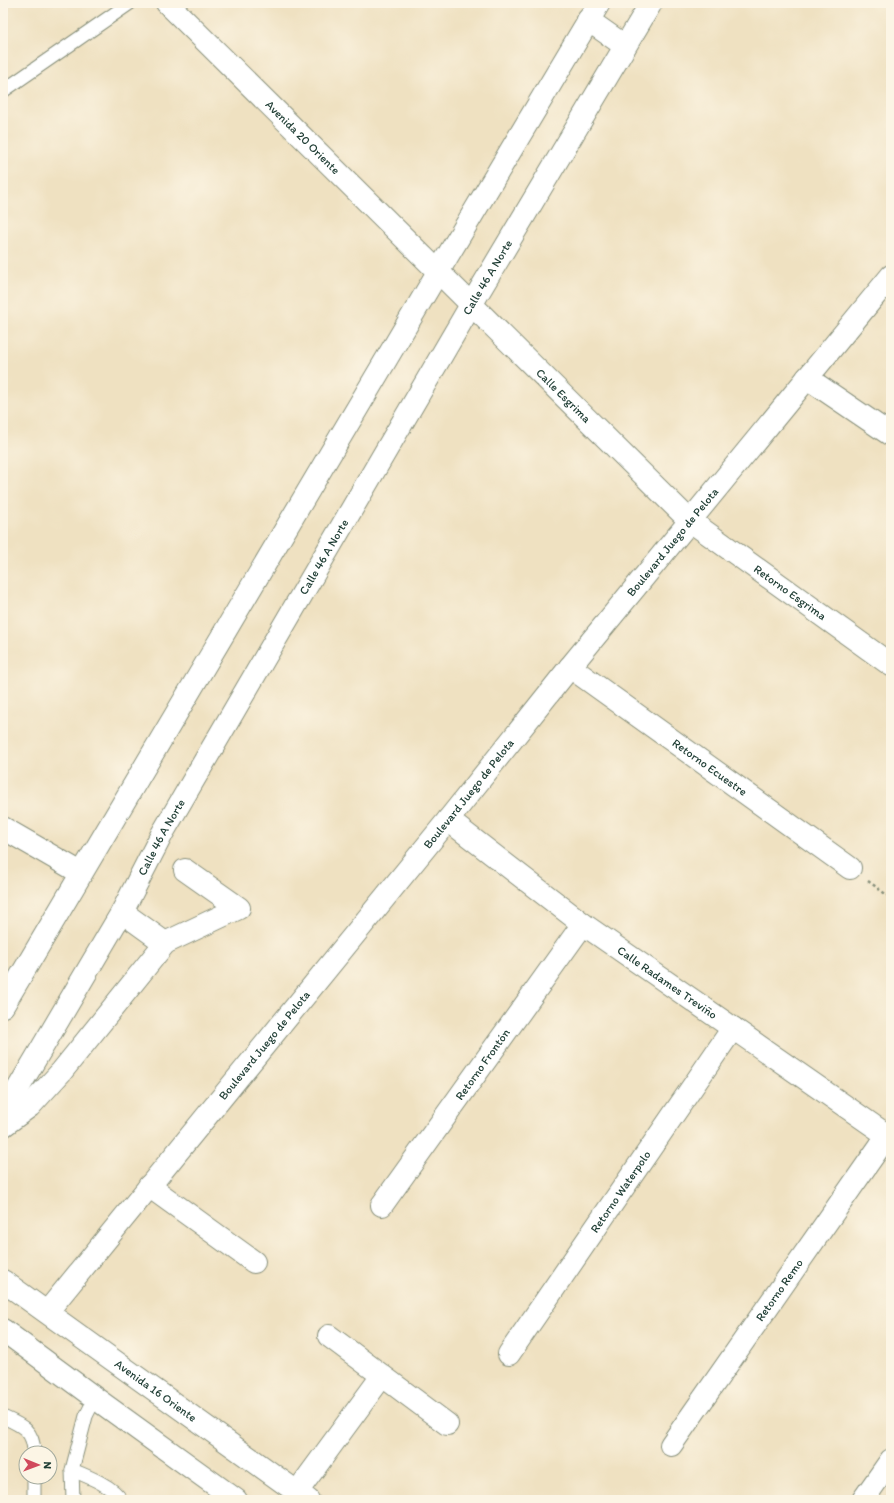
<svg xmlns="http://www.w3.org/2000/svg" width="894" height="1503" viewBox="0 0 894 1503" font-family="Itim,sans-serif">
  <rect width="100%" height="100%" fill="#fcf5e5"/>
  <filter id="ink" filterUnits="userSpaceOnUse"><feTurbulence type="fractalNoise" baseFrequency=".025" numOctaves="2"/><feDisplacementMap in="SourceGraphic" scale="8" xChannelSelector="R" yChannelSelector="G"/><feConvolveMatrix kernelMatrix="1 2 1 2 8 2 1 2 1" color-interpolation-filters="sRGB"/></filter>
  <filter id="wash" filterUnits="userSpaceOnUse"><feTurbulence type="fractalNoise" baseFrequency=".012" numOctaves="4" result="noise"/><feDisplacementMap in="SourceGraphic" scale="16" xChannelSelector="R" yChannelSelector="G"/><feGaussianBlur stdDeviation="0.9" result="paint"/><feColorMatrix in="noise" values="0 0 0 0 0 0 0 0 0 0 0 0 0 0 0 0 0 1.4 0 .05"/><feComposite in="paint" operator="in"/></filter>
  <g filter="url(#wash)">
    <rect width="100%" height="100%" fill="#efe1c1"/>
  </g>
  <g filter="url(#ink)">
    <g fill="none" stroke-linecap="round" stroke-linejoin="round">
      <defs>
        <g id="lane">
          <path d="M 3,91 L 130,3"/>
          <path d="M 95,1398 L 86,1416 L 72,1470 C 87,1476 113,1486 121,1500"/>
          <path d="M 3,1417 C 21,1425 34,1430 34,1453"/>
          <path d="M 72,1470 L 73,1500"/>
          <path d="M 34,1500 L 34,1477"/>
        </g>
        <g id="street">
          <path id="s1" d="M 167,3 L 689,520 L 891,665"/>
          <path d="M 588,20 L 625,46"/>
          <path d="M 807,378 L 891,435"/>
          <path id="s2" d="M 570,667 L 850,868"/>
          <path id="s3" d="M 448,820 L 583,924 L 891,1138"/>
          <path d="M 3,828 L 81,873"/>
          <path d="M 122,912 L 165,943"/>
          <path d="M 3,1006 L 438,272 L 599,3"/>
          <path id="s4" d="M 3,1114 L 122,912 L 162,834 L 471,305 L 651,3"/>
          <path d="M 3,1126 L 30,1106 L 62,1071 L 165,943 L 239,908 L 185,870"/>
          <path d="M 149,1186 L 254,1262"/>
          <path id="s5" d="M 382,1205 L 583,924"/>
          <path id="s6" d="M 47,1312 L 448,820 L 570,667 L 891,276"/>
          <path d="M 329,1336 L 447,1424"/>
          <path id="s7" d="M 509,1354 L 733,1028"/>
          <path id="s8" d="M 671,1445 L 887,1136"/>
          <path d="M 297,1492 L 382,1376"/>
          <path d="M 863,1500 L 891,1460"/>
        </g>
        <g id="secondary">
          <path id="s9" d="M 3,1281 L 308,1500"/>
          <path d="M 3,1330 L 95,1398 L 236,1500"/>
        </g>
      </defs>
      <use href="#lane" stroke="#878f7a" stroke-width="15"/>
      <use href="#street" stroke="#878f7a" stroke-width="24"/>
      <use href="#secondary" stroke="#878f7a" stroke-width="24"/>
      <path stroke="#878f7a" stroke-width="2.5" stroke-dasharray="3 3" stroke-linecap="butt" d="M 868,881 L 891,898"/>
      <use href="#lane" stroke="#fff" stroke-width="13"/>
      <use href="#street" stroke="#fff" stroke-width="22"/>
      <use href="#secondary" stroke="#fff" stroke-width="22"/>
    </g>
  </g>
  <g text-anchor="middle" stroke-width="3.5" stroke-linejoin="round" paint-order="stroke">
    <g font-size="12" fill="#1f3d34" stroke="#fcf5e5">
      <text dy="4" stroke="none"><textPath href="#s1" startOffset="191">Avenida 20 Oriente</textPath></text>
      <text dy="4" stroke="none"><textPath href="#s4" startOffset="967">Calle 46 A Norte</textPath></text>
      <text dy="4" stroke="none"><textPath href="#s1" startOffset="558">Calle Esgrima</textPath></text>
      <text dy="4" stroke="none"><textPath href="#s6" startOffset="992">Boulevard Juego de Pelota</textPath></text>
      <text dy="4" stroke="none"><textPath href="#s4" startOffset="643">Calle 46 A Norte</textPath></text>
      <text dy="4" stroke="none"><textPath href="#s1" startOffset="859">Retorno Esgrima</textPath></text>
      <text dy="4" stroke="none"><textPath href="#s2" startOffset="172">Retorno Ecuestre</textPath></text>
      <text dy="4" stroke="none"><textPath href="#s6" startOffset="668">Boulevard Juego de Pelota</textPath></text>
      <text dy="4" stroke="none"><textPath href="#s4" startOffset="319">Calle 46 A Norte</textPath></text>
      <text dy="4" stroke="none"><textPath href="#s3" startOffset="273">Calle Radames Treviño</textPath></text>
      <text dy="4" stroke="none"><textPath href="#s6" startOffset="344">Boulevard Juego de Pelota</textPath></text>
      <text dy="4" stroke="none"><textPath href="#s5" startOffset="173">Retorno Frontón</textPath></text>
      <text dy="4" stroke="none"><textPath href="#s7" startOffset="197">Retorno Waterpolo</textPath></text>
      <text dy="4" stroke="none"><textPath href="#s8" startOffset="189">Retorno Remo</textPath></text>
      <text dy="4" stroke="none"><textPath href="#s9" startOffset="188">Avenida 16 Oriente</textPath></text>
    </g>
  </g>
  <rect width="894" height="1503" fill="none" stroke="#fcf5e5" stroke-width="16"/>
  <g transform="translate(38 1465) rotate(91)"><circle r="19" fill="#fcf5e5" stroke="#a4ab9e"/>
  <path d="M0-3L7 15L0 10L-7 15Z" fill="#d1495b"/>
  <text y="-6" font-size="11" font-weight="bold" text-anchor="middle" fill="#1f3d34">N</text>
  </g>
</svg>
